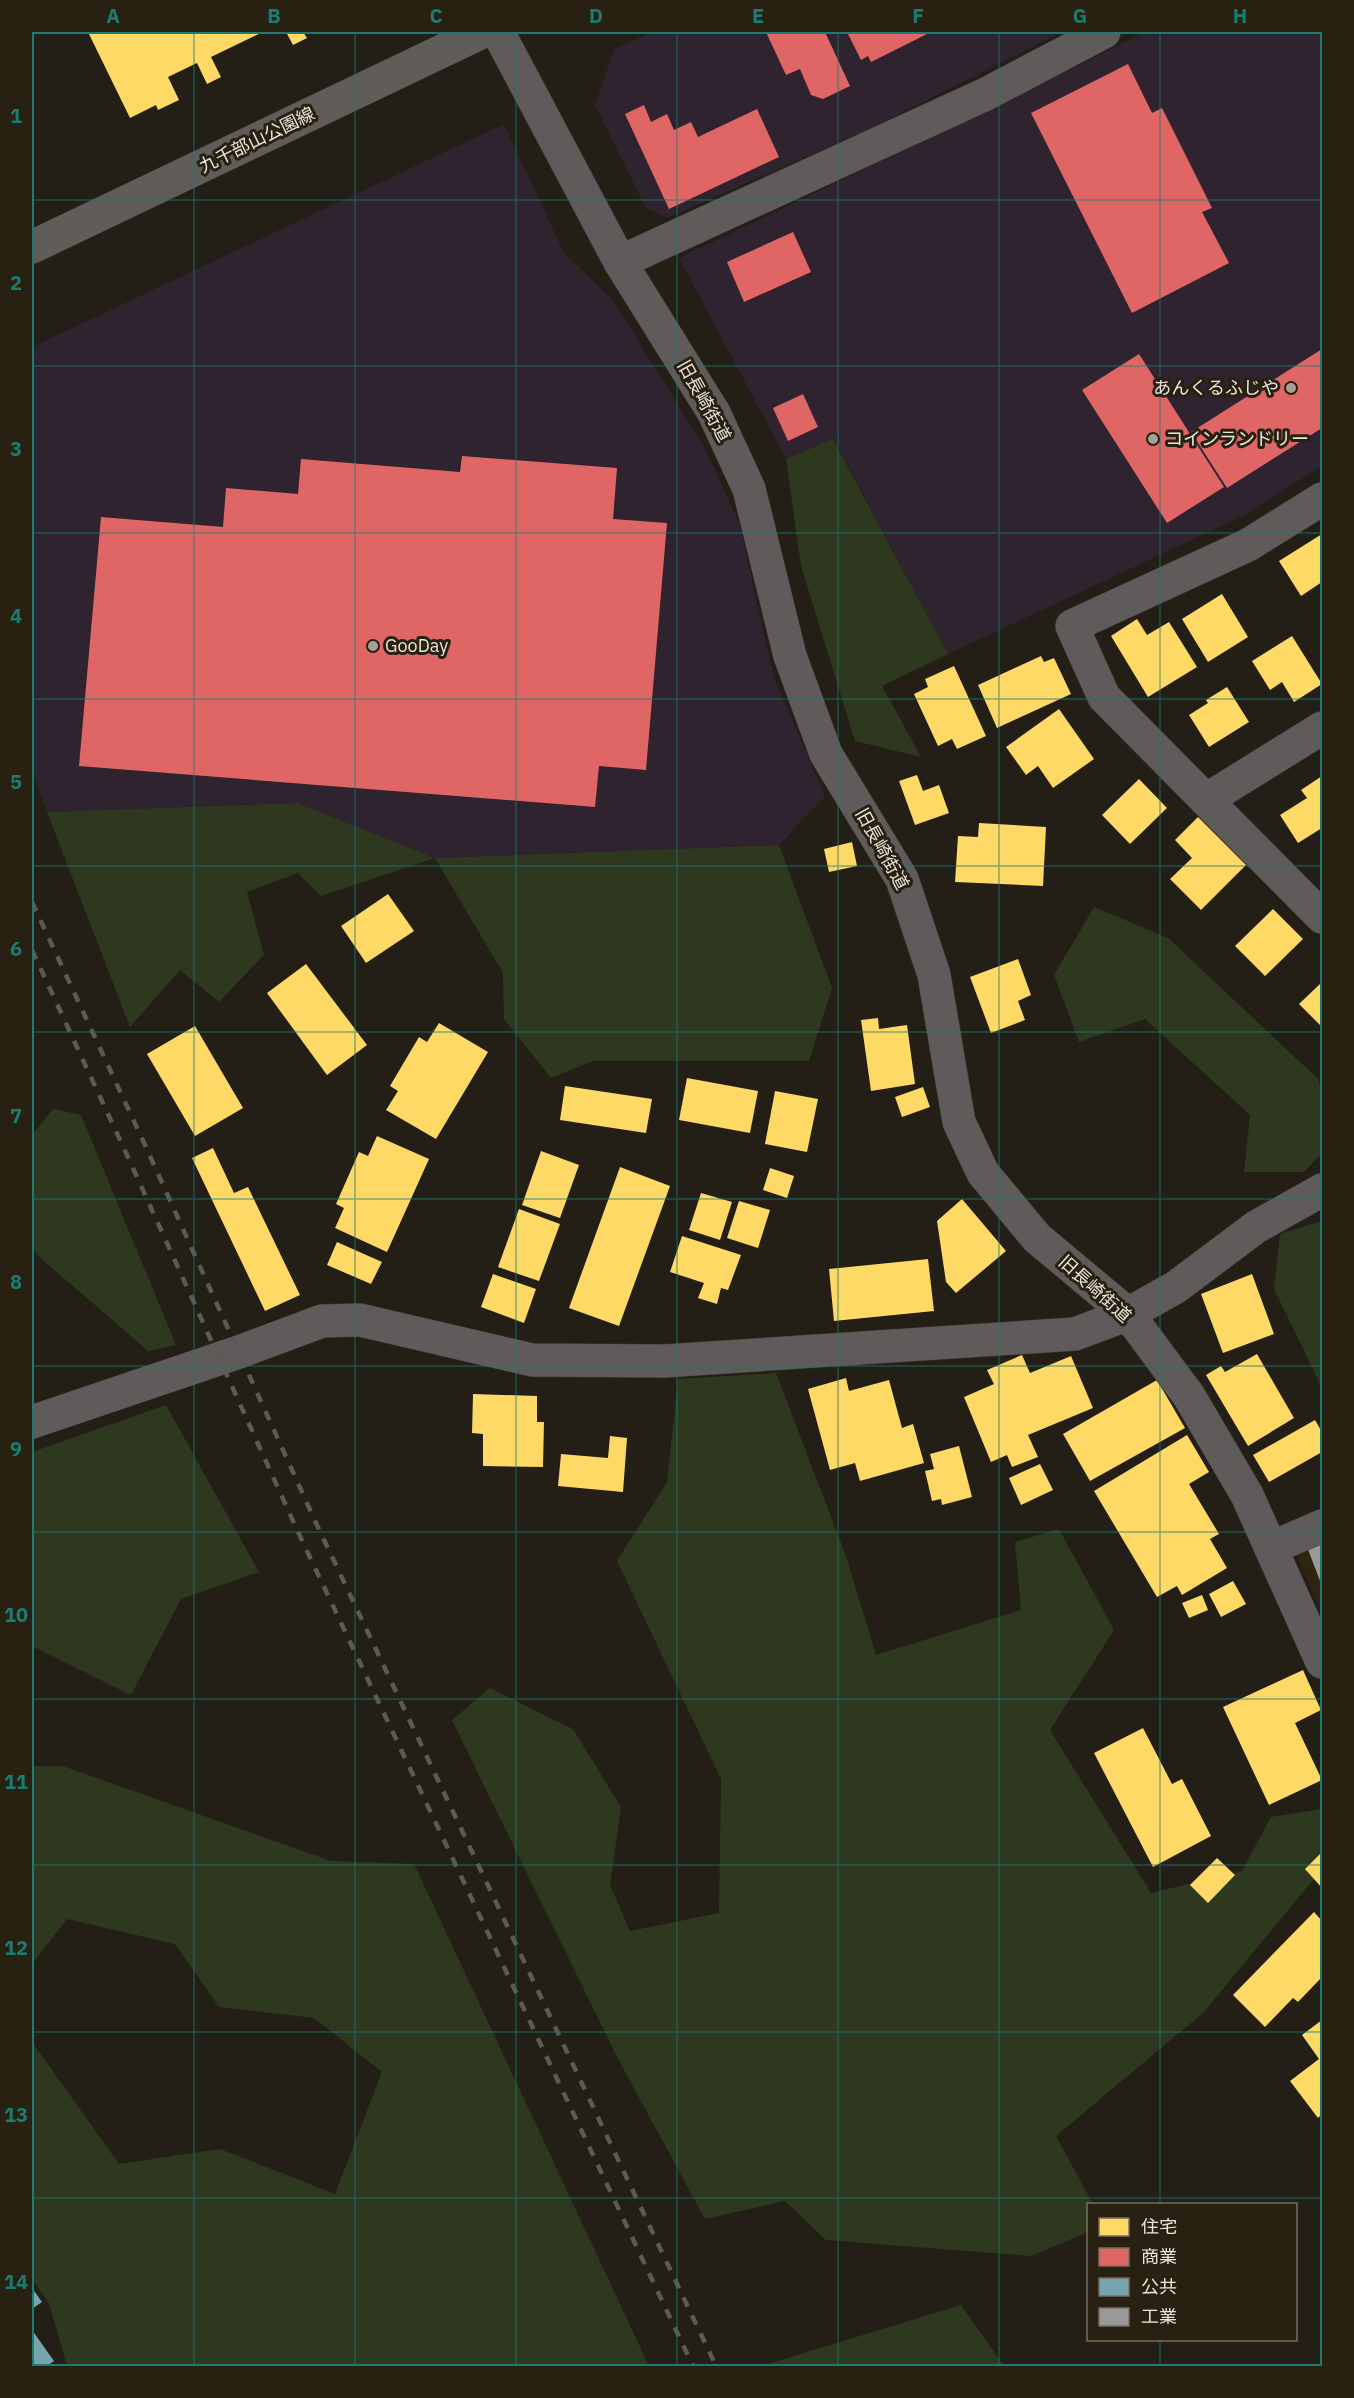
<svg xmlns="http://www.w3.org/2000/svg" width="1354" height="2398" viewBox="0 0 1354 2398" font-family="'IBM Plex Sans','Noto Sans JP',sans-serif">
  <rect width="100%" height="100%" fill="#231f16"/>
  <g fill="#2e232e">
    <path d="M 652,32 L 1062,32 L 878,125 L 667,218 L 646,208 L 595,105 L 614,49 Z"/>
    <path d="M 1145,32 L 1322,32 L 1322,466 L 1243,516 L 948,654 L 834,439 L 786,459 L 679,258 L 1013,98 Z"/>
    <path d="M 504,124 L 564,253 L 613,300 L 703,445 L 739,522 L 774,678 L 825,796 L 779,845 L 435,858 L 297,803 L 47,812 L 32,772 L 32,347 Z"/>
  </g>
  <path fill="#2e2410" d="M 1322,1537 L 1322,1613 L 1294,1549 Z"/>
  <g fill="#2d381f">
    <path d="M 833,439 L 948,654 L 882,686 L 921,757 L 855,741 L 801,566 L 786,459 Z"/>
    <path d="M 297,803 L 435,858 L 779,845 L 832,988 L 809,1061 L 593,1061 L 551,1078 L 504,1019 L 503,973 L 435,858 L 321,896 L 298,873 L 247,892 L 264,955 L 219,1002 L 180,970 L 130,1027 L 47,812 Z"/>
    <path d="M 1094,907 L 1168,938 L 1318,1079 L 1322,1092 L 1322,1153 L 1304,1172 L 1244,1172 L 1250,1115 L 1145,1019 L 1079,1042 L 1054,975 Z"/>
    <path d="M 53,1109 L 81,1115 L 176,1345 L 148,1351 L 36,1254 L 32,1246 L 32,1135 Z"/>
    <path d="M 1322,1221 L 1322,1388 L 1274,1289 L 1280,1234 Z"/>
    <path d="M 776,1373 L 846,1556 L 876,1655 L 1021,1610 L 1015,1542 L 1059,1529 L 1114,1630 L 1050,1730 L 1151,1893 L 1242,1871 L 1271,1817 L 1321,1809 L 1322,1812 L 1322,1869 L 1204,2012 L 1056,2136 L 1093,2204 L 1088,2204 L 1088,2232 L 1031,2256 L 826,2240 L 785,2201 L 705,2219 L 617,2057 L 452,1720 L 490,1688 L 573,1729 L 621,1807 L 610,1885 L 630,1931 L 719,1913 L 721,1779 L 617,1561 L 667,1482 L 678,1379 Z"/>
    <path d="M 166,1405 L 259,1572 L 181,1599 L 131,1695 L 32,1646 L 32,1452 Z"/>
    <path d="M 32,1766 L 63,1766 L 331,1861 L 414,1864 L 649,2366 L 67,2366 L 49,2303 L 32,2279 L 32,2042 L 119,2164 L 220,2149 L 335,2194 L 382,2072 L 314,2018 L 219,2007 L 175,1944 L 67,1919 L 32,1964 Z"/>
    <path d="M 961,2305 L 1004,2366 L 761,2366 Z"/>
  </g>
  <g fill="#ffd966">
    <path d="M 88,32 L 263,32 L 211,57 L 221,77 L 207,84 L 197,63 L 168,77 L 179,100 L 158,110 L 156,105 L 130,118 Z"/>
    <path d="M 286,32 L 303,32 L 307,38 L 293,45 Z"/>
    <path d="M 1322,534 L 1322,582 L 1301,596 L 1279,561 Z"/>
    <path d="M 1222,594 L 1248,637 L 1208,662 L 1182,619 Z"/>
    <path d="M 1137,619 L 1147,635 L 1169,622 L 1197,667 L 1148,697 L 1111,636 Z"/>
    <path d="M 1292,636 L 1322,684 L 1294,702 L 1282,682 L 1270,690 L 1252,661 Z"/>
    <path d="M 1041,656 L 1044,662 L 1054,658 L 1071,694 L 997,728 L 978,685 Z"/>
    <path d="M 954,666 L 986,736 L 957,749 L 952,739 L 938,746 L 914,694 L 928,687 L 925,679 Z"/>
    <path d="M 1227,687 L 1249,722 L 1209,747 L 1189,715 L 1208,703 L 1206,700 Z"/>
    <path d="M 1059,709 L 1094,759 L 1053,788 L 1038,766 L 1026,775 L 1006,747 Z"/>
    <path d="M 917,775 L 923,791 L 939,785 L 949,813 L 915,825 L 899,781 Z"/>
    <path d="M 1322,776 L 1322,828 L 1298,843 L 1280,815 L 1307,798 L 1301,790 Z"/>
    <path d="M 1139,779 L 1167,808 L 1130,844 L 1102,815 Z"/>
    <path d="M 1198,817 L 1246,865 L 1201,910 L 1170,879 L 1192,858 L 1175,840 Z"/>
    <path d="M 979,823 L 1046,827 L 1043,886 L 955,882 L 958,836 L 978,837 Z"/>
    <path d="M 852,842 L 857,866 L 829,872 L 824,849 Z"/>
    <path d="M 388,894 L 414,931 L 366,963 L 341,926 Z"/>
    <path d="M 1273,909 L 1303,939 L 1265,976 L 1235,946 Z"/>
    <path d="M 1018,959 L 1031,995 L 1018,1001 L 1025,1020 L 991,1033 L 970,977 Z"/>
    <path d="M 306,964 L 367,1045 L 327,1075 L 267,993 Z"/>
    <path d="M 1320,984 L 1322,987 L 1322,1027 L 1299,1004 Z"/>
    <path d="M 878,1018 L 879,1029 L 907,1025 L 915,1084 L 871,1091 L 861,1020 Z"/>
    <path d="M 439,1023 L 488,1052 L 436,1139 L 386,1110 L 398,1091 L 390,1086 L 419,1037 L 427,1042 Z"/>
    <path d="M 195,1026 L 243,1108 L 195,1136 L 147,1054 Z"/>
    <path d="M 687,1078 L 758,1091 L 750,1133 L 679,1120 Z"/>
    <path d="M 565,1086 L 652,1099 L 646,1133 L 560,1120 Z"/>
    <path d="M 923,1087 L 930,1107 L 902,1117 L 895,1097 Z"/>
    <path d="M 775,1091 L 818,1099 L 807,1152 L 765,1144 Z"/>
    <path d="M 377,1136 L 429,1159 L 387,1252 L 335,1228 L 344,1208 L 336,1204 L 359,1152 L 368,1156 Z"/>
    <path d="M 213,1148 L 234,1193 L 248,1187 L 300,1295 L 265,1311 L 192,1158 Z"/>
    <path d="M 541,1151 L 579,1165 L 560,1218 L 522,1205 Z"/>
    <path d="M 620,1167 L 670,1186 L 619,1326 L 569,1308 Z"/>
    <path d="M 770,1168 L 794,1176 L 787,1198 L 763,1190 Z"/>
    <path d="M 701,1193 L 732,1202 L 720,1240 L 689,1230 Z"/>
    <path d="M 962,1199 L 1006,1251 L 956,1293 L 946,1282 L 937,1221 Z"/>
    <path d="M 739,1201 L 770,1210 L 758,1248 L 727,1238 Z"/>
    <path d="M 519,1209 L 560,1224 L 539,1281 L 498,1267 Z"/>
    <path d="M 682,1236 L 741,1255 L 728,1290 L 721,1288 L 717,1304 L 698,1298 L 704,1283 L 670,1272 Z"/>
    <path d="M 337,1242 L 382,1262 L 371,1284 L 327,1265 Z"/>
    <path d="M 928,1259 L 934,1311 L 834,1321 L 829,1269 Z"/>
    <path d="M 493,1274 L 536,1289 L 524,1323 L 481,1307 Z"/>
    <path d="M 1252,1274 L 1274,1334 L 1223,1353 L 1201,1294 Z"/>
    <path d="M 1257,1354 L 1294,1418 L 1248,1446 L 1206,1375 L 1221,1366 L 1225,1372 Z"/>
    <path d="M 1022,1355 L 1030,1373 L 1071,1356 L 1093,1408 L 1028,1435 L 1038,1457 L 1012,1467 L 1007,1455 L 991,1462 L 964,1397 L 994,1384 L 987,1370 Z"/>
    <path d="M 846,1378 L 849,1391 L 889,1380 L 902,1428 L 913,1424 L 924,1463 L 860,1481 L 855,1463 L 830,1470 L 808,1389 Z"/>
    <path d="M 1157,1380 L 1185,1428 L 1090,1481 L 1063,1434 Z"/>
    <path d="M 473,1394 L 537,1396 L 537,1422 L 544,1422 L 543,1467 L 483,1466 L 483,1434 L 472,1433 Z"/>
    <path d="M 1315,1420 L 1322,1432 L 1322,1452 L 1269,1482 L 1253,1455 Z"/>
    <path d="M 1187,1435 L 1209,1472 L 1189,1484 L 1219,1534 L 1210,1539 L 1227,1568 L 1182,1595 L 1177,1586 L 1157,1597 L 1094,1491 Z"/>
    <path d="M 610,1436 L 627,1438 L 623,1492 L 558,1486 L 561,1454 L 608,1458 Z"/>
    <path d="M 959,1446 L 972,1497 L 942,1505 L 941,1499 L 932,1501 L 925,1471 L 934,1469 L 930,1454 Z"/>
    <path d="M 1040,1464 L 1053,1490 L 1021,1505 L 1009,1478 Z"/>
    <path d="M 1233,1581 L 1246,1604 L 1221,1617 L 1209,1594 Z"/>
    <path d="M 1202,1595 L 1208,1610 L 1189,1618 L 1182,1603 Z"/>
    <path d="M 1303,1670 L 1321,1710 L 1295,1723 L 1322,1780 L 1269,1805 L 1223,1707 Z"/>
    <path d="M 1143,1728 L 1172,1784 L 1182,1779 L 1211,1836 L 1153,1867 L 1094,1753 Z"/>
    <path d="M 1322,1852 L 1322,1888 L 1305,1869 Z"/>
    <path d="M 1217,1858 L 1235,1875 L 1208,1903 L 1190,1885 Z"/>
    <path d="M 1314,1912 L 1322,1921 L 1322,1977 L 1298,2002 L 1293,1998 L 1265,2027 L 1233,1995 Z"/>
    <path d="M 1322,2020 L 1322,2114 L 1318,2118 L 1290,2081 L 1319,2059 L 1302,2035 Z"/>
  </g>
  <g fill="#e06666">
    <path d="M 766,32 L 825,32 L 850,86 L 823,99 L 811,95 L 800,69 L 786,75 Z"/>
    <path d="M 847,32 L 931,32 L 871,62 L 868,56 L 861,60 Z"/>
    <path d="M 1128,64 L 1152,113 L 1162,108 L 1212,208 L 1202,212 L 1229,263 L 1132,313 L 1031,113 Z"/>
    <path d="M 644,105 L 651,122 L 667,114 L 674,130 L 691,122 L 698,137 L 757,109 L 779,157 L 669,209 L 625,114 Z"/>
    <path d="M 793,232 L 811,272 L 744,302 L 727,262 Z"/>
    <path d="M 1322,349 L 1322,428 L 1227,488 L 1191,432 Z"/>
    <path d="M 1139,354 L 1224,487 L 1167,523 L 1082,390 Z"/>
    <path d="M 803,394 L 818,427 L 788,441 L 773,408 Z"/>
    <path d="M 462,456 L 617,468 L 613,519 L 667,523 L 646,770 L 599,766 L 595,807 L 79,766 L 101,517 L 223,527 L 226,488 L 298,494 L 301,459 L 460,472 Z"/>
  </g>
  <g fill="#76a5af">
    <path d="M 32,2288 L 42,2302 L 32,2309 Z"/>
    <path d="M 32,2330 L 54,2361 L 47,2366 L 32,2366 Z"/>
  </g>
  <path fill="#999" d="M 1322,1541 L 1322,1586 L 1307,1547 Z"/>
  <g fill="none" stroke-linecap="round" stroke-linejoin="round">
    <defs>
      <g id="minor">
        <path d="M 498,32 L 620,262 L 714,413 L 749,489 L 790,656 L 826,754 L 902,879 L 934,975 L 959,1122 L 983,1173 L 1037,1238 L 1128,1314 L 1189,1396 L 1247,1495 L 1322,1662"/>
        <path d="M 620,262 L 986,94 L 1104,32"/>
        <path d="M 1322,499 L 1248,545 L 1072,626 L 1104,697 L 1322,917"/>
        <path d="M 1206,800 L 1322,728"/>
        <path d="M 32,1422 L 239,1352 L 322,1321 L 360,1320 L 532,1360 L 664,1361 L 1075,1334 L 1128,1314 L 1176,1287 L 1256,1227 L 1322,1190"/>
        <path d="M 1271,1548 L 1322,1526"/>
      </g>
      <path id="major" d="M 32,247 L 482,32"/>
    </defs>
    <use href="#minor" stroke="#3e3a32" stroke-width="34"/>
    <use href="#major" stroke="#3e3a32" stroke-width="34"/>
    <use href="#minor" stroke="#5f5b5b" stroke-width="33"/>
    <use href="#major" stroke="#605c59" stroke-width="33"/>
    <g stroke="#5c5a55" stroke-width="4.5" stroke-dasharray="10 10" stroke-linecap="butt">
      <path d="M 32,902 L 145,1145 L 316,1523 L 716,2366"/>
      <path d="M 32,950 L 127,1155 L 298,1532 L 693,2366"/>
    </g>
  </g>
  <path fill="none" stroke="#1a7c73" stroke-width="1.5" stroke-opacity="0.55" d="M 194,32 L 194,2366M 355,32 L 355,2366M 516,32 L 516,2366M 677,32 L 677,2366M 838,32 L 838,2366M 999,32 L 999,2366M 1160,32 L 1160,2204M 32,200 L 1322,200M 32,366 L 1322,366M 32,533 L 1322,533M 32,699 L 1322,699M 32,866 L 1322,866M 32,1032 L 1322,1032M 32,1199 L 1322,1199M 32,1366 L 1322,1366M 32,1532 L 1322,1532M 32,1699 L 1322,1699M 32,1865 L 1322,1865M 32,2032 L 1322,2032M 32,2198 L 1322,2198M 1160,2340 L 1160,2366"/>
  <g fill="#a4a096" stroke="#282011" stroke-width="2">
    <circle cx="1291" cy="388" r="6"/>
    <circle cx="1153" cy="439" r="6"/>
    <circle cx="373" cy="646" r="6"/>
  </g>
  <g text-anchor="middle" stroke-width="6" stroke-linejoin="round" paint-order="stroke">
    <g font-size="18" fill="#eae5db" stroke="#282011">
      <text transform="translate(257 140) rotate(-26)" y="6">九千部山公園線</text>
      <text transform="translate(704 401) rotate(61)" y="6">旧長崎街道</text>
      <text transform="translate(882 849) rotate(61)" y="6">旧長崎街道</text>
      <text transform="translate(1095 1289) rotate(42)" y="6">旧長崎街道</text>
    </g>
    <g font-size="18" fill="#eae5db" stroke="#282011" text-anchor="start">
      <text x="1279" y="394" text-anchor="end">あんくるふじや</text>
      <text x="1165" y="445">コインランドリー</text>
      <text x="385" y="652">GooDay</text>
    </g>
  </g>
  <rect width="1354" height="2398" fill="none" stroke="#282011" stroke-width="66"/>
  <rect x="1087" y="2203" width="210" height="138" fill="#282011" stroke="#766f62" stroke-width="1.5"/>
  <rect x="1099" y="2218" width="30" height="18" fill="#ffd966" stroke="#766f62" stroke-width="1.5"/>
  <text x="1141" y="2233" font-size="18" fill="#eae5db">住宅</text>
  <rect x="1099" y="2248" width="30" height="18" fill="#e06666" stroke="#766f62" stroke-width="1.5"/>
  <text x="1141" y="2263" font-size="18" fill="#eae5db">商業</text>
  <rect x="1099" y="2278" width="30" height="18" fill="#76a5af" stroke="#766f62" stroke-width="1.5"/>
  <text x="1141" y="2293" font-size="18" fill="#eae5db">公共</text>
  <rect x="1099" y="2308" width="30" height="18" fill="#999999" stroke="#766f62" stroke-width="1.5"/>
  <text x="1141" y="2323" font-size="18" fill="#eae5db">工業</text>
  <rect x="33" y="33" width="1288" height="2332" fill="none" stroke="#1a7c73" stroke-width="2"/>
  <g font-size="20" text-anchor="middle" font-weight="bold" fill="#1a7c73">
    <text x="113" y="23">A</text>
    <text x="274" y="23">B</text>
    <text x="436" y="23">C</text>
    <text x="596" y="23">D</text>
    <text x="758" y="23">E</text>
    <text x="918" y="23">F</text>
    <text x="1080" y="23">G</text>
    <text x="1240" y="23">H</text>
    <text x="16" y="123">1</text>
    <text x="16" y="290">2</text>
    <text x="16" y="456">3</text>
    <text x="16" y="623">4</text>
    <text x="16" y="789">5</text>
    <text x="16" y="956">6</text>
    <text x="16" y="1123">7</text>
    <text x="16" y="1289">8</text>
    <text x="16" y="1456">9</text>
    <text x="16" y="1622">10</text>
    <text x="16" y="1789">11</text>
    <text x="16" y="1955">12</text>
    <text x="16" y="2122">13</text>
    <text x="16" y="2289">14</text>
  </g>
</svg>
